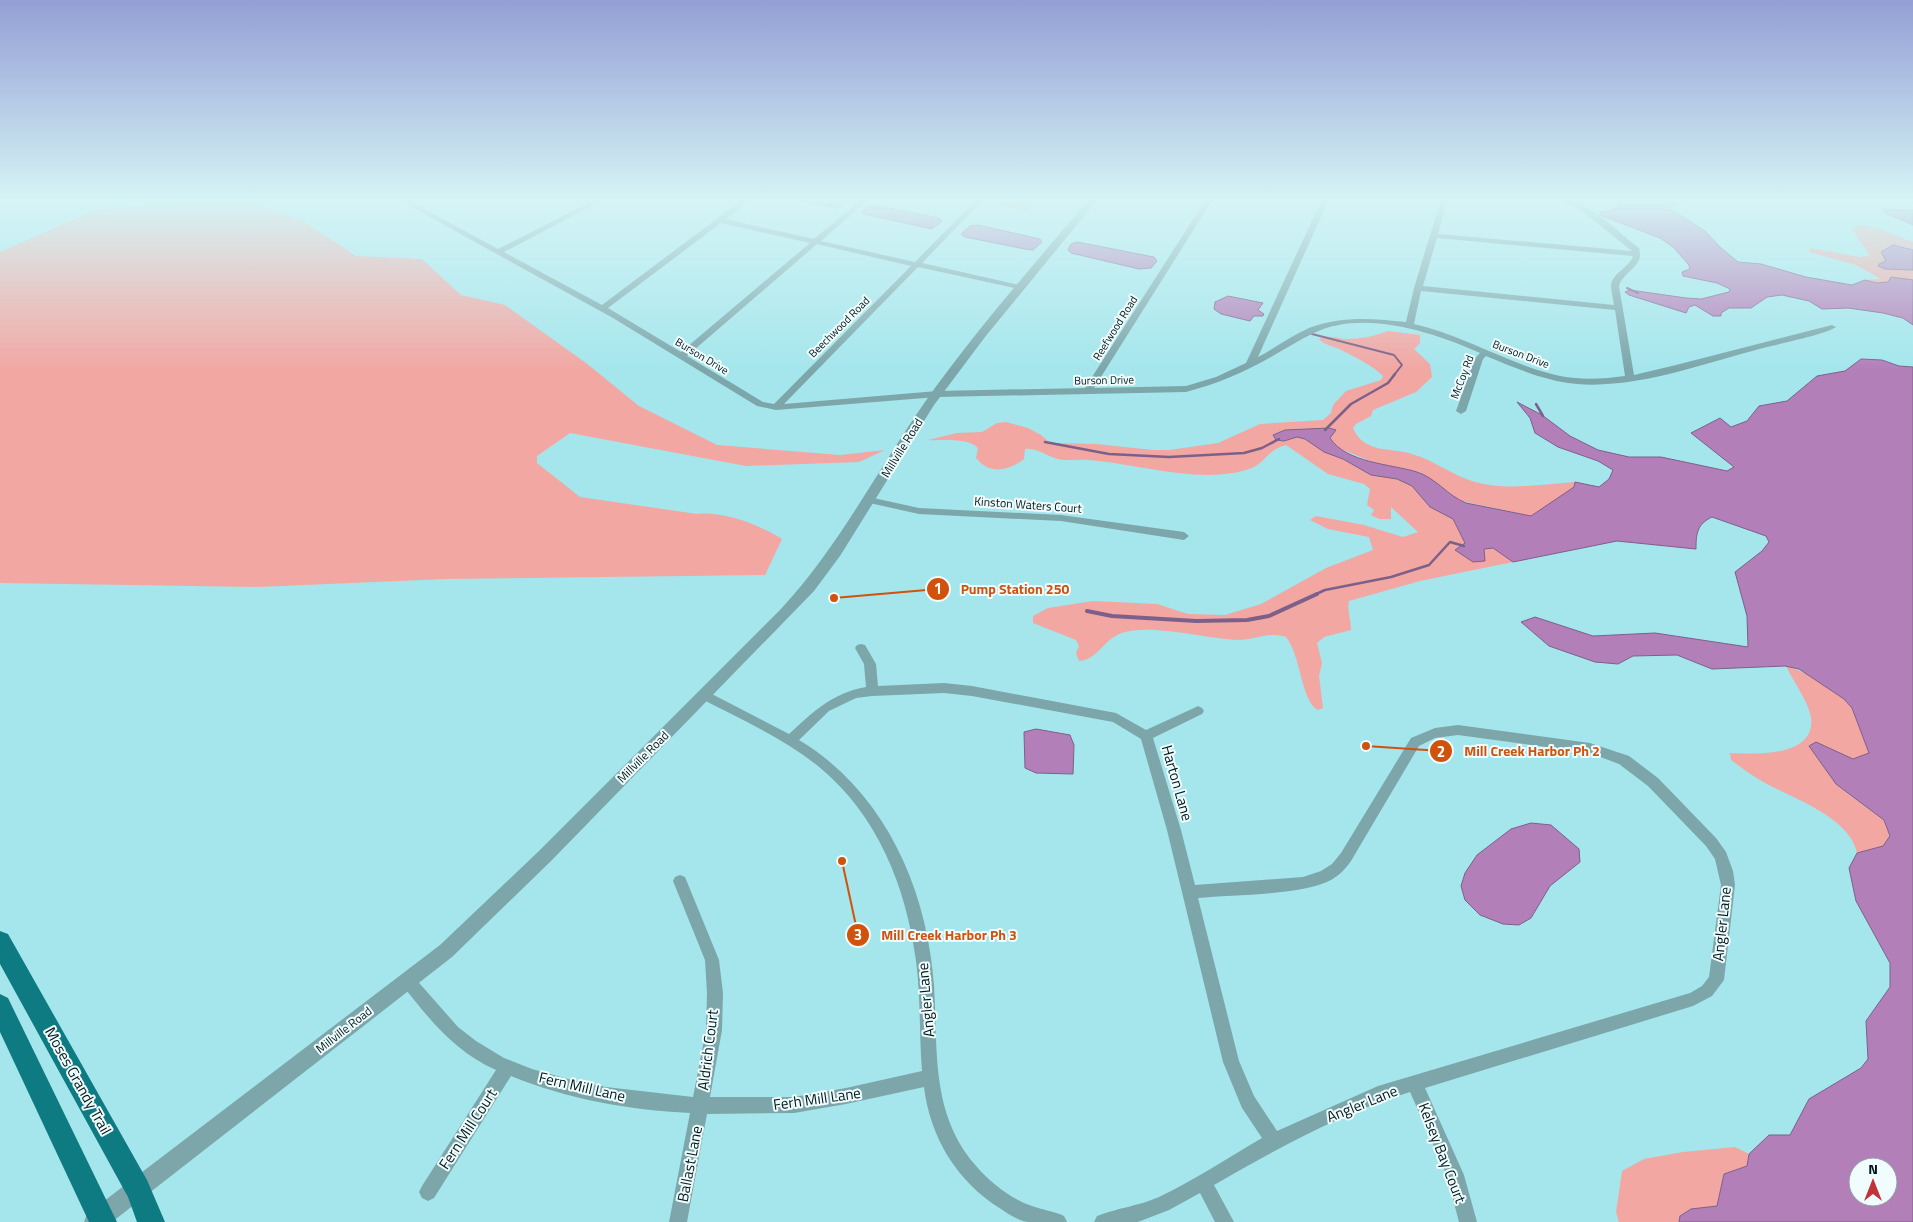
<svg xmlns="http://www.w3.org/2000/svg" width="1913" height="1222" viewBox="0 0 1913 1222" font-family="'Titillium Web',sans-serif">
  <rect width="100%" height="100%" fill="#a4e6ec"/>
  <g fill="#f2a7a3">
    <path d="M 227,199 L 246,199 L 305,222 L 356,256 L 422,259 L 461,295 L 505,305 L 586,363 L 639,406 L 717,445 L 840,455 L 885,450 L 859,462 L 746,466 L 570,433 L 537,456 L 537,463 L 580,497 L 697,514 C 724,511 760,525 782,539 L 765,575 L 446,579 L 257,587 L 0,583 L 0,252 L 95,210 Z"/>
    <path d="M 992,199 L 1037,199 L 1026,211 L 988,203 Z"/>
    <path d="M 1859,225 C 1879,225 1894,236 1913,242 L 1913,250 L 1907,248 L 1879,264 L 1885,269 L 1913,270 L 1913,280 L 1891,277 L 1888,282 L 1877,283 L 1865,280 L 1881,279 L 1856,265 L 1809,252 L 1810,248 L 1860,257 L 1870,256 L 1852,229 Z"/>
    <path d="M 1388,331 L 1420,335 L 1420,343 L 1414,349 L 1430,364 L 1432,377 L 1416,392 L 1373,410 L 1371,416 L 1356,424 L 1353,428 C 1364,454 1390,447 1412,454 C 1434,460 1453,476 1475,482 C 1507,491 1543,484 1575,482 L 1575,487 L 1531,516 L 1457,500 L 1419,472 L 1375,463 L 1336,447 L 1330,438 L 1273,435 L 1276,440 L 1284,441 L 1297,437 L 1306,439 L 1324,452 L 1343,459 L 1371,475 L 1397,479 L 1412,486 L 1430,507 L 1453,519 L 1465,543 L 1455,551 L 1493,548 L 1513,562 L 1420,581 L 1349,601 C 1347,609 1351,620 1351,630 L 1324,637 L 1317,643 L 1322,663 L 1319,676 L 1323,708 L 1318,710 C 1301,702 1301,655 1286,637 C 1269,631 1255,640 1238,640 C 1205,639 1148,622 1119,634 C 1103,641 1097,660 1079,661 L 1076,653 L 1079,646 L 1076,640 L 1033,623 L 1033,616 L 1048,608 L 1093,601 L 1157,604 L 1188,614 L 1225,615 L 1261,604 L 1326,568 L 1373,550 L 1369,537 L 1328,529 L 1310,520 L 1316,516 L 1364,525 L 1403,537 L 1418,532 L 1391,507 L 1391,519 L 1379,519 L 1371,515 L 1374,510 L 1367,505 L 1370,489 L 1364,484 L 1328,474 L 1286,445 C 1283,446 1279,447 1276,449 C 1267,454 1262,464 1252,468 C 1205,485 1147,466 1098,461 C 1087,459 1075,460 1064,460 C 1049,459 1038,447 1025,449 L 1024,459 C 1008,471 990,475 976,458 L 978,448 C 967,437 942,441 928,440 L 957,433 L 982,432 L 997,423 L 1006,422 L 1028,428 L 1041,435 L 1050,443 L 1096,444 L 1153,450 L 1169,450 L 1218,443 L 1260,424 L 1323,420 L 1331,413 L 1333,405 L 1346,391 L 1381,380 L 1383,376 C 1373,366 1357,358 1343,351 C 1335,346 1325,346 1319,339 C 1327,334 1338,339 1347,339 C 1361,339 1375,336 1388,331 Z"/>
    <path d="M 1786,666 C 1803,670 1844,693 1853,710 C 1860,723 1864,739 1870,753 L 1853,760 L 1816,742 L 1836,784 L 1884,820 L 1890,837 L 1883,846 L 1857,853 C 1850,818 1795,799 1767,784 C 1754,777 1743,769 1731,760 L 1730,753 C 1753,754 1816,758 1811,718 C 1809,702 1793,681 1786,666 Z"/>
    <path d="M 1735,1147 L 1749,1154 L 1747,1166 L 1724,1174 L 1717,1206 L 1691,1209 L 1680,1216 L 1679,1222 L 1619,1222 L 1616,1212 L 1622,1171 L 1644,1159 L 1683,1152 Z"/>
  </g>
  <g fill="#b37fb9" stroke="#7d6089" fill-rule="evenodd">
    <path d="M 792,199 L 849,199 L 850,200 L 842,206 L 837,208 Z"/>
    <path d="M 1618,199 L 1683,199 L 1684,202 L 1669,208 L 1705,231 L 1720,247 L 1738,262 L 1761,264 L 1806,277 L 1852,285 L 1865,280 L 1877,283 L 1888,282 L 1891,277 L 1913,280 L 1913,325 L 1903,318 L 1883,313 L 1848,308 L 1822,309 L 1809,301 L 1782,295 L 1767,297 L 1751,308 L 1729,308 L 1721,313 L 1721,316 L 1713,316 L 1695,305 L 1689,307 L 1686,313 L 1629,295 L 1625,292 L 1630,290 L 1686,298 L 1701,299 L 1729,292 L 1730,289 L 1717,283 L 1683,276 L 1682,272 L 1690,269 L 1689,265 L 1673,247 L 1660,238 L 1600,215 L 1600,212 C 1609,211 1615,210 1619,202 Z"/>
    <path d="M 876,205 L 939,218 L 942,221 L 932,229 L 864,214 L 862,212 L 869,206 Z"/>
    <path d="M 1884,209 L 1913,210 L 1913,225 L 1883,212 Z"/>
    <path d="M 978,225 L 1040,239 L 1042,242 L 1033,250 L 1025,249 L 965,237 L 961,234 L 970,226 Z"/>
    <path d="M 1077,242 L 1154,257 L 1157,261 L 1151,268 L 1139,269 L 1071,253 L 1068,250 L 1071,244 Z"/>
    <path d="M 1893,245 L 1913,250 L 1913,270 L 1885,269 L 1878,266 L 1879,264 L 1886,261 L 1881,252 Z"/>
    <path d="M 1228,296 L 1263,303 L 1258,310 L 1264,314 L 1263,316 L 1254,316 L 1250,321 L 1221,314 L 1214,309 L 1215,302 Z"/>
    <path d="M 1861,359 L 1882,360 L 1899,366 L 1913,367 L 1913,1222 L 1679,1222 L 1680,1216 L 1691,1209 L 1717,1206 L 1724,1174 L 1747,1166 L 1749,1154 L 1769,1135 L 1790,1135 L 1809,1099 L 1861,1068 L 1868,1059 L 1866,1021 L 1890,987 L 1890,963 L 1856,901 L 1849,868 L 1857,853 L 1883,846 L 1890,836 L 1884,820 L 1836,784 L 1809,746 L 1816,742 L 1853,759 L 1869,753 L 1852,708 L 1844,699 L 1799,669 L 1785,666 L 1712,669 L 1677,655 L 1633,656 L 1618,664 L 1595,662 L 1549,646 L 1521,622 L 1535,617 L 1593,636 L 1655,633 L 1748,647 L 1747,616 L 1735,572 L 1762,551 L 1769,542 L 1766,536 L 1712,517 C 1697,524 1696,534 1696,549 L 1617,541 L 1513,562 L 1493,548 L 1484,549 L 1485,561 L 1473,562 L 1455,550 L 1465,543 L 1453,519 L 1430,507 L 1412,486 L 1397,479 L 1371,475 L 1343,459 L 1324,452 L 1305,439 L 1297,437 L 1284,441 L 1276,440 L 1273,435 L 1285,430 L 1329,428 L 1336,430 L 1330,438 C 1346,463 1391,464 1417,472 C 1436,478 1448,496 1466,503 L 1531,516 L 1574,487 L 1575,482 L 1599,487 L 1609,479 L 1613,470 L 1598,461 L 1558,447 L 1535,433 L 1530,418 L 1517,402 L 1542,415 L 1570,436 L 1598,450 L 1629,457 L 1661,457 L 1727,471 L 1734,467 L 1691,433 L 1720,418 L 1731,427 L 1747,421 L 1759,406 L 1787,401 L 1817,376 L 1845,371 ZM 1858,1167 L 1888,1167 L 1888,1197 L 1858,1197 Z"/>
    <path d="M 1036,729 L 1070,735 L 1074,745 L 1073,774 L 1036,773 L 1025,768 L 1024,732 Z"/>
    <path d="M 1531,823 L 1551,825 L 1579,849 L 1580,862 L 1550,886 L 1531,918 L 1519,925 L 1503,924 L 1480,915 L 1465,900 L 1461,886 L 1465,873 L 1477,855 L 1511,829 Z"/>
  </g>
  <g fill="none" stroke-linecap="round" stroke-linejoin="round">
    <g stroke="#7d6089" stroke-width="2">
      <path d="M 1627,288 L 1638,293"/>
      <path d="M 1312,334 L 1394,355 L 1402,365 L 1394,375"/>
    </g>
    <g stroke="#7d6089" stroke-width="2.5">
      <path d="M 1536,404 L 1543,416"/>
      <path d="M 1325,430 L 1351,404 L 1388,383 L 1395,374"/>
      <path d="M 1045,442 L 1109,454 L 1169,457 L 1244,453 L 1262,448 L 1279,439"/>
      <path d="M 1314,595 L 1325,590 L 1391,577 L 1429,565 L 1450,542 L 1464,546"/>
    </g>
    <path stroke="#7d6089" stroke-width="4" d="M 1087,611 L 1112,616 L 1196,621 L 1247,620 L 1269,616 L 1317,594"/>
    <g fill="#7ca6aa" fill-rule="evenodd">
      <path d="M 397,199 L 406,199 L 498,249 L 596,199 L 605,199 L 504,252 L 602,305 L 743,199 L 751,199 L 726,219 L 814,239 L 862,199 L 869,199 L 821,241 L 915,262 L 977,199 L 984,199 L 922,263 L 1024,286 L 1024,290 L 918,267 L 784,404 L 937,391 L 1085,388 L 1206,199 L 1213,199 L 1094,388 L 1186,386 L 1216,377 L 1246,363 L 1322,199 L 1329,199 L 1258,357 C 1275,348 1291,336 1309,328 C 1339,316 1374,318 1406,322 L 1414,288 L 1441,199 L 1448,199 L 1438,234 L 1632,251 L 1582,211 L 1557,199 C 1589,199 1615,230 1639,248 C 1645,266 1624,271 1619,286 L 1634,375 L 1676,365 L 1832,325 L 1836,327 C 1827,334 1778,344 1763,348 C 1705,363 1637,389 1577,384 C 1545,381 1515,368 1486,356 L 1483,359 L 1466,411 L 1461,414 L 1456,411 L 1475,358 L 1480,353 C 1433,332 1363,309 1314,333 C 1299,340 1285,349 1271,357 C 1243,373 1216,384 1186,392 L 937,397 L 776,410 L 757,406 L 613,318 ZM 721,223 L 810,243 L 681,352 L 608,308 ZM 1437,238 L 1633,256 C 1629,268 1613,272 1611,285 C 1611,291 1613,299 1614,305 L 1423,286 ZM 817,244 L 911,266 L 774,404 L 763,402 L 687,356 ZM 1421,291 L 1615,310 L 1625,376 C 1603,379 1581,380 1560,376 C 1509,365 1464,335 1414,324 Z"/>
      <path d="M 869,497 L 919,508 L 1061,515 L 1184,532 L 1189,536 L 1184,540 L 1061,521 L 919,514 L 865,502 L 864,500 Z"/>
      <path d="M 861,644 L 865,645 L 876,664 L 878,686 L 944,683 L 972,686 L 1116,713 L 1146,730 L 1194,708 L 1198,706 L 1202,708 L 1204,711 L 1202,714 L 1153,738 L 1181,830 L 1195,885 L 1303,877 L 1321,871 L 1332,864 L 1341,853 L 1411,738 L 1435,728 L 1458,725 L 1590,743 L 1629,756 L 1658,778 L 1716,838 L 1726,852 L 1733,871 L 1735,885 L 1724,980 L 1712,996 L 1693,1006 L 1425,1088 L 1464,1175 L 1477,1222 L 1459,1222 L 1447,1176 L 1410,1092 C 1341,1113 1277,1149 1214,1185 L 1234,1222 L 1215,1222 L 1200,1193 L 1169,1210 L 1138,1222 L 1094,1222 L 1097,1216 C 1117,1208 1139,1206 1159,1197 C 1194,1180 1228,1158 1262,1138 L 1242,1108 L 1223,1062 L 1167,830 L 1141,739 L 1113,722 L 972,696 L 944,693 L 872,696 L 856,698 L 829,711 L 799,740 C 884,791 927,888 934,985 C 938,1050 930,1115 977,1167 C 991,1183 1011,1199 1032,1206 C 1042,1210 1054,1211 1064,1216 L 1067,1222 C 1054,1222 1041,1222 1028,1222 C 1019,1221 1008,1214 1001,1209 C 957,1182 930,1137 924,1087 L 846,1104 L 794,1113 L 707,1114 L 687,1222 L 669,1222 L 690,1113 C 629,1110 567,1099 511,1076 L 434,1198 L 428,1201 L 422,1198 L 419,1192 L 422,1186 L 496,1070 C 455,1052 430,1020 403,986 L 400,981 L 403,976 L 408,974 L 413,976 L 458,1027 L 476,1041 L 504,1058 L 532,1069 L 568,1079 L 606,1087 L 693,1097 L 706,1030 L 707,993 L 705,960 L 673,881 L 675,877 L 680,875 L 685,877 L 719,960 L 723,993 L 722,1030 L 710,1097 L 794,1097 L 846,1088 L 922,1071 C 919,1035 921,998 916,961 C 906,887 878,815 818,766 C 783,738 740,719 700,698 L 698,695 L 700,692 L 708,692 L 789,734 C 813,712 832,693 866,687 L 864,664 L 855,648 L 857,645 ZM 1458,735 L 1590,753 L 1619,764 L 1648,786 L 1706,846 L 1715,859 L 1721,885 L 1709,977 L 1702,986 L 1690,993 L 1378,1086 L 1277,1131 L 1254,1096 L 1239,1061 L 1198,898 C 1232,895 1304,895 1331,880 C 1340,875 1345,869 1351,861 L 1419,746 L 1435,738 Z"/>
    </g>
    <path fill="#7ca6aa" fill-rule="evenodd" d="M 1089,199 L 1098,199 L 985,337 L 934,405 L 840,556 L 814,591 L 552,860 L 452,957 L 112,1222 L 84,1222 L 87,1214 L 440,945 L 540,850 L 780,610 C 838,548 876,472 925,402 C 975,331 1033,266 1089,199 Z"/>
    <g fill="#0e7a82" fill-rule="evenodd">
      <path d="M 0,931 L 8,934 L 147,1180 L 165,1222 L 137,1222 L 128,1197 L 0,964 Z"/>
      <path d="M 0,994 L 8,998 L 117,1222 L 89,1222 L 0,1032 Z"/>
    </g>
  </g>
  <linearGradient id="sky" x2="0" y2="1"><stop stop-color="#939fd5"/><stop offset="0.54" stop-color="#d6f4f6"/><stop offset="1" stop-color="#d6f4f6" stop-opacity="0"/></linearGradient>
  <rect width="1913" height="370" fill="url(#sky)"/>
  <g text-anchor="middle" stroke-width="4" stroke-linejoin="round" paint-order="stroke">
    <g font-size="11" fill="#00181a" stroke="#f0fcfe">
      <text transform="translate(839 327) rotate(-45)" y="4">Beechwood Road</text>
      <text transform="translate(1115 328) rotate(-58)" y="4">Reefwood Road</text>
      <text transform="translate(1521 354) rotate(21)" y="4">Burson Drive</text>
      <text transform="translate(702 356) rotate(31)" y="4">Burson Drive</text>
      <text transform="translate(1462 377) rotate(-69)" y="4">McCoy Rd</text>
      <text transform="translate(1104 380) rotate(-1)" y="4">Burson Drive</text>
    </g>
    <g font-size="12" fill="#00181a" stroke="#f0fcfe">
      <text transform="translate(902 448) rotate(-58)" y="4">Millville Road</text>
      <text transform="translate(1028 505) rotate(4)" y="4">Kinston Waters Court</text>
      <text transform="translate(643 757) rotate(-45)" y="4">Millville Road</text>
      <text transform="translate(344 1030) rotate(-38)" y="4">Millville Road</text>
    </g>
    <g font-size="15" fill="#00181a" stroke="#f0fcfe">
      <text transform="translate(1177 783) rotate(74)" y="5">Harton Lane</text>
      <text transform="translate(1722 924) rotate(-84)" y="5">Angler Lane</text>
      <text transform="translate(926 1000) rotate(-95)" y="5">Angler Lane</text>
      <text transform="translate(708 1050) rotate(-83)" y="5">Aldrich Court</text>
      <text transform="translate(78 1081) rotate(61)" y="5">Moses Grandy Trail</text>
      <text transform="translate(582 1087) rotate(13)" y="5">Fern Mill Lane</text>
      <text transform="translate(817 1099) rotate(-8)" y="5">Ferh Mill Lane</text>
      <text transform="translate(1362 1104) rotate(-22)" y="5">Angler Lane</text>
      <text transform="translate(468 1129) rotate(-57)" y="5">Fern Mill Court</text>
      <text transform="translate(1442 1153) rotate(69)" y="5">Kelsey Bay Court</text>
      <text transform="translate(690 1164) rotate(-79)" y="5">Ballast Lane</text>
    </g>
  </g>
  <path fill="none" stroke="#d1520d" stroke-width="2" d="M834 598L938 589M1366 746L1441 751M842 861L858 935"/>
  <g fill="#d1520d" stroke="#f0fcfe" stroke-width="2">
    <circle cx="834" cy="598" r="5"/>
    <circle cx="1366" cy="746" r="5"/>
    <circle cx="842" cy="861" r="5"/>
    <circle cx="938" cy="589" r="12"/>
    <circle cx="1441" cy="751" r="12"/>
    <circle cx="858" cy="935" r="12"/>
  </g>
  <g font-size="15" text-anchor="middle" font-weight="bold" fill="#fff">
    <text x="938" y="594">1</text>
    <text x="1441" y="757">2</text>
    <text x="858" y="940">3</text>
  </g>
  <g font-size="14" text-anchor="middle" font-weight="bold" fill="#d1520d" stroke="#f0fcfe" stroke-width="4" stroke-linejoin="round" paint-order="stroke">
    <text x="1015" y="594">Pump Station 250</text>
    <text x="1532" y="756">Mill Creek Harbor Ph 2</text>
    <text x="949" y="940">Mill Creek Harbor Ph 3</text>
  </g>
  <g transform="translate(1873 1182)"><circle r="24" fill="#f0fcfe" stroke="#90a1a3"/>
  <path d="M0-4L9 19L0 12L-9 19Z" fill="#c13239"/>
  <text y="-8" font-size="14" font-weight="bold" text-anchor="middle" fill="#00181a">N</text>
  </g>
</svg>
